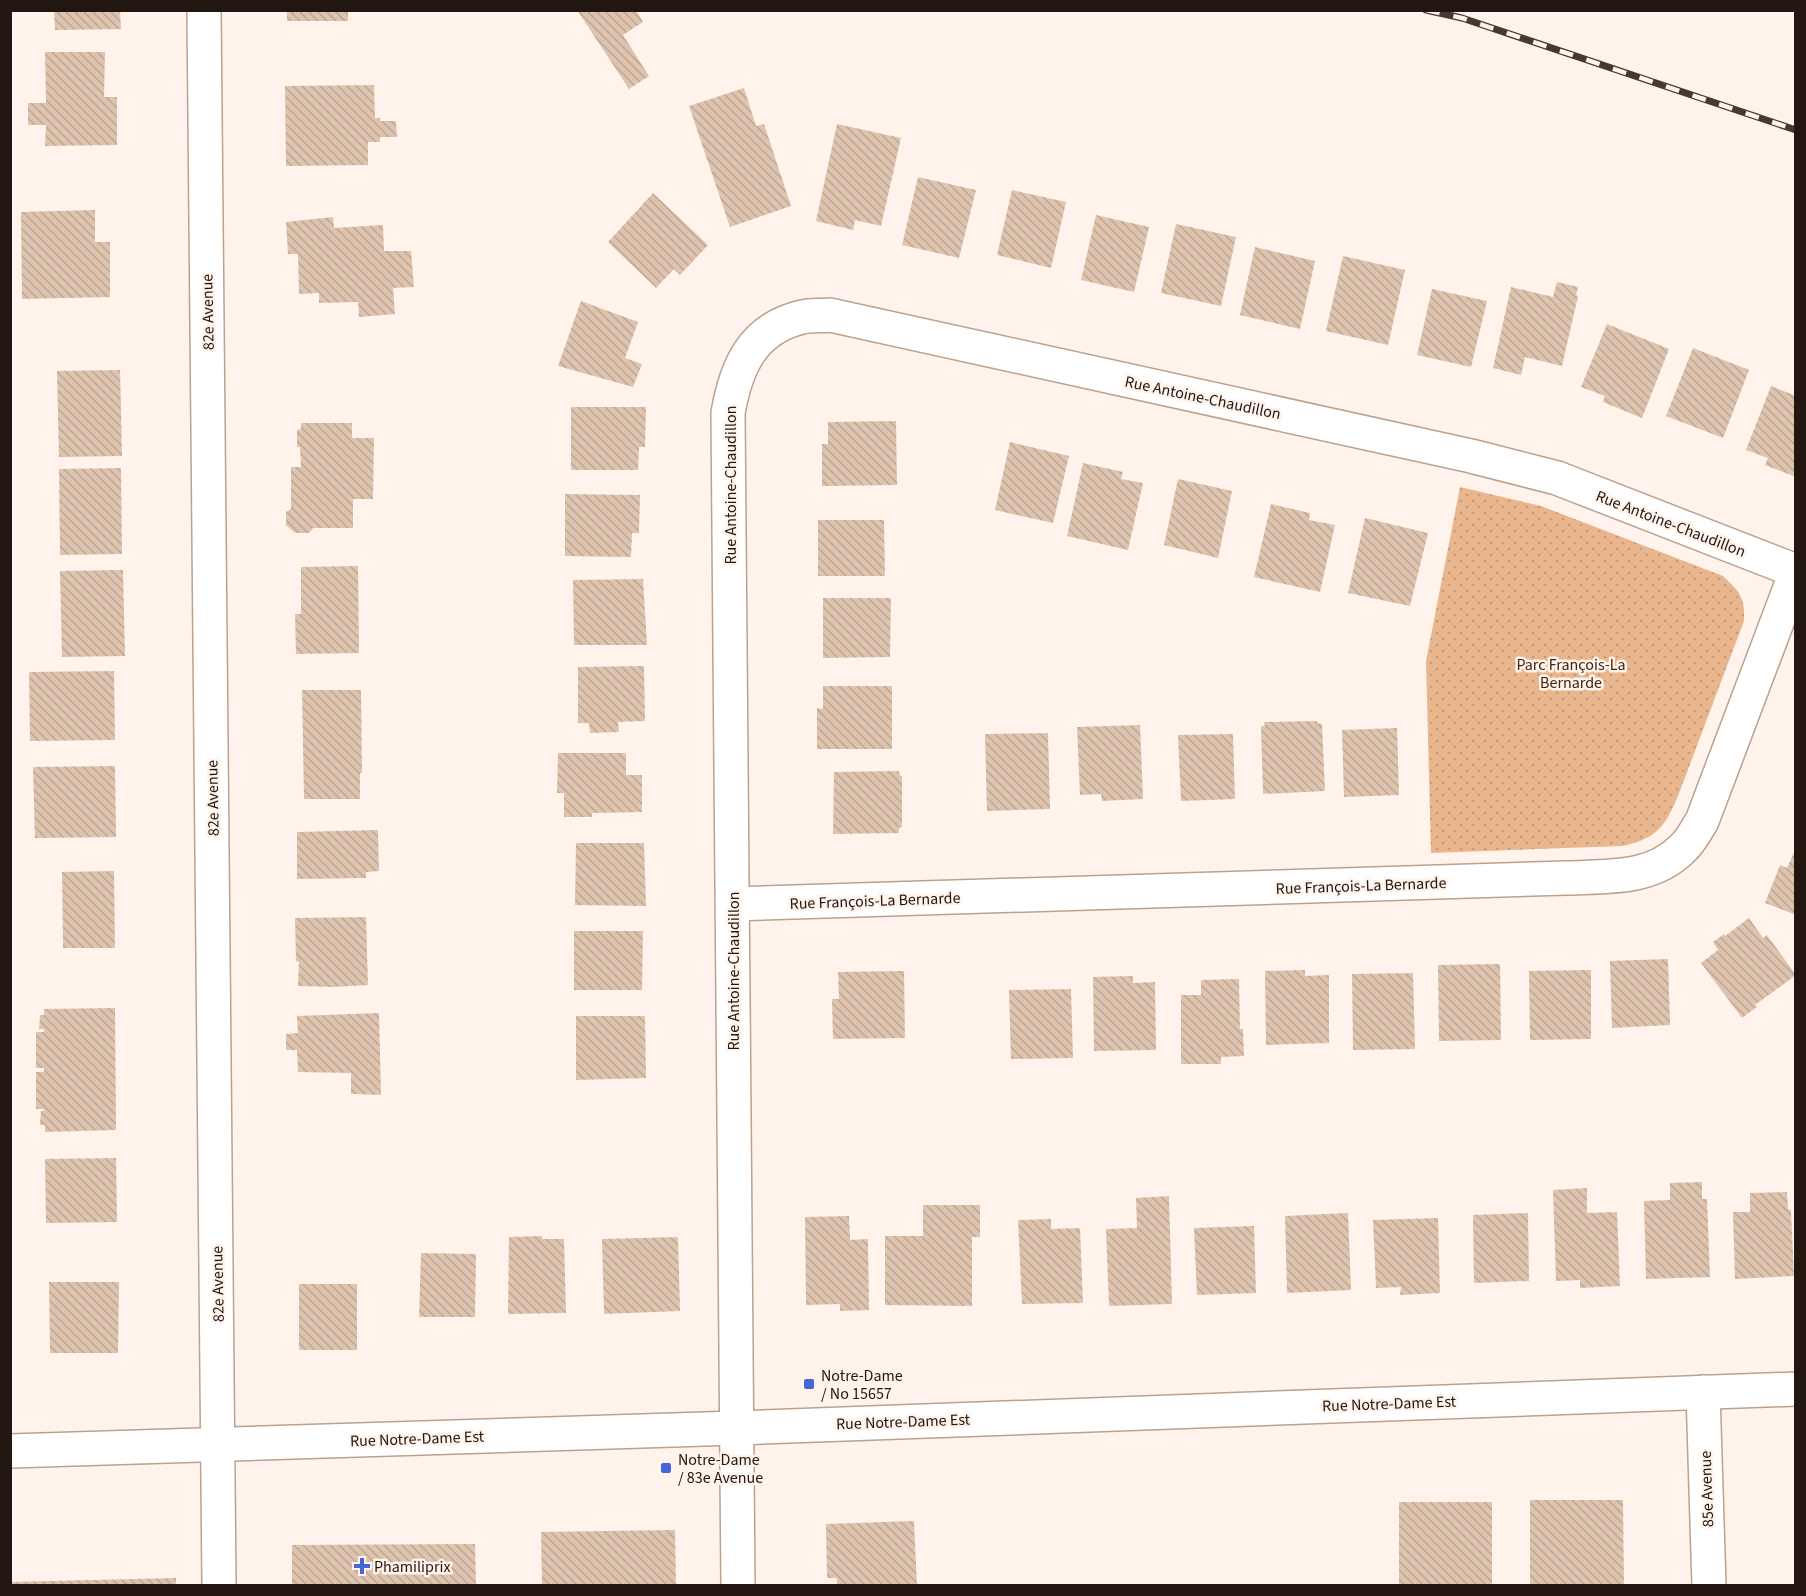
<svg xmlns="http://www.w3.org/2000/svg" width="1806" height="1596" viewBox="0 0 1806 1596" font-family="'Source Sans 3',sans-serif">
  <defs>
    <pattern id="grass-dots" width="8" height="8" patternUnits="userSpaceOnUse" patternTransform="scale(1.5)"><rect width="8" height="8" fill="#e9b68e"/><path d="M2 2h.1M6 6h.1" fill="none" stroke="#c89c79" stroke-width="1.8" stroke-linecap="round"/></pattern>
    <pattern id="building-back-hatch" width="6" height="6" patternUnits="userSpaceOnUse" patternTransform="scale(1.5)"><rect width="6" height="6" fill="#dec3ae"/><path d="M-1 5l2 2M0 0l6 6M5-1l2 2" fill="none" stroke="#bea795"/></pattern>
  </defs>
  <rect width="100%" height="100%" fill="#fff3eb"/>
  <path fill="url(#grass-dots)" d="M 1460,487 L 1541,506 L 1723,576 C 1740,592 1745,597 1744,621 L 1678,796 C 1665,827 1656,839 1622,846 L 1431,853 L 1426,661 Z"/>
  <g fill="url(#building-back-hatch)">
    <path d="M 54,10 L 120,10 L 121,29 L 55,30 Z"/>
    <rect x="287" y="10" width="61" height="11"/>
    <path d="M 577,10 L 636,10 L 643,22 L 623,35 L 649,76 L 629,89 Z"/>
    <path d="M 45,52 L 105,52 L 104,97 L 117,97 L 117,145 L 45,146 L 46,125 L 28,125 L 28,103 L 46,103 Z"/>
    <path d="M 374,85 L 375,118 L 380,118 L 380,121 L 396,121 L 397,137 L 380,137 L 380,142 L 368,142 L 368,165 L 286,166 L 285,86 Z"/>
    <path d="M 744,88 L 756,126 L 764,124 L 791,206 L 730,227 L 689,106 Z"/>
    <path d="M 837,124 L 901,138 L 881,226 L 855,220 L 853,230 L 816,221 Z"/>
    <path d="M 918,177 L 976,190 L 959,258 L 902,245 Z"/>
    <path d="M 1012,190 L 1066,202 L 1051,268 L 997,255 Z"/>
    <path d="M 653,193 L 708,245 L 680,275 L 674,269 L 656,288 L 608,242 Z"/>
    <path d="M 95,210 L 95,242 L 110,242 L 110,297 L 22,299 L 21,212 Z"/>
    <path d="M 1096,215 L 1149,227 L 1134,292 L 1081,280 Z"/>
    <path d="M 333,217 L 334,228 L 383,225 L 384,251 L 411,251 L 414,287 L 393,288 L 395,314 L 359,317 L 358,302 L 319,303 L 319,293 L 299,294 L 298,254 L 288,254 L 286,222 Z"/>
    <path d="M 1176,224 L 1236,237 L 1221,306 L 1161,293 Z"/>
    <path d="M 1255,247 L 1315,261 L 1300,329 L 1240,315 Z"/>
    <path d="M 1343,256 L 1405,270 L 1388,345 L 1326,331 Z"/>
    <path d="M 1557,282 L 1578,287 L 1576,295 L 1578,296 L 1562,366 L 1525,357 L 1521,375 L 1493,368 L 1511,287 L 1553,297 Z"/>
    <path d="M 1432,289 L 1487,301 L 1471,367 L 1417,355 Z"/>
    <path d="M 581,301 L 638,322 L 625,358 L 642,364 L 633,387 L 558,366 Z"/>
    <path d="M 1607,324 L 1669,349 L 1642,418 L 1603,402 L 1605,396 L 1581,387 Z"/>
    <path d="M 1693,348 L 1749,370 L 1723,438 L 1666,416 Z"/>
    <path d="M 120,370 L 122,456 L 59,457 L 57,371 Z"/>
    <path d="M 1771,386 L 1796,396 L 1796,477 L 1765,465 L 1768,458 L 1746,450 Z"/>
    <path d="M 571,407 L 646,407 L 645,447 L 639,447 L 638,470 L 571,470 Z"/>
    <path d="M 896,421 L 897,485 L 822,486 L 822,444 L 828,444 L 828,422 Z"/>
    <path d="M 301,423 L 352,423 L 352,438 L 374,438 L 373,499 L 353,499 L 353,528 L 313,528 L 309,533 L 295,533 L 286,525 L 286,512 L 291,509 L 291,467 L 301,467 L 300,447 L 297,447 L 297,430 L 301,429 Z"/>
    <path d="M 1010,442 L 1069,456 L 1053,523 L 995,510 Z"/>
    <path d="M 1083,463 L 1123,472 L 1121,479 L 1143,483 L 1128,550 L 1067,536 Z"/>
    <path d="M 121,468 L 122,554 L 60,555 L 59,469 Z"/>
    <path d="M 1178,479 L 1232,491 L 1218,558 L 1164,545 Z"/>
    <path d="M 565,494 L 640,495 L 639,533 L 632,533 L 631,557 L 565,556 Z"/>
    <path d="M 1271,504 L 1310,513 L 1309,520 L 1335,525 L 1320,592 L 1254,577 Z"/>
    <path d="M 1365,518 L 1428,533 L 1410,606 L 1348,593 Z"/>
    <path d="M 818,520 L 884,520 L 885,576 L 818,576 Z"/>
    <path d="M 358,566 L 359,653 L 296,654 L 295,614 L 301,614 L 301,567 Z"/>
    <path d="M 123,570 L 125,656 L 62,657 L 60,571 Z"/>
    <path d="M 643,579 L 647,645 L 574,645 L 573,580 Z"/>
    <path d="M 823,598 L 891,598 L 890,657 L 823,658 Z"/>
    <path d="M 644,666 L 645,721 L 618,722 L 619,732 L 590,733 L 589,723 L 578,723 L 578,667 Z"/>
    <path d="M 114,671 L 115,740 L 30,741 L 29,672 Z"/>
    <path d="M 823,686 L 892,686 L 892,749 L 817,749 L 817,708 L 823,709 Z"/>
    <path d="M 302,690 L 361,690 L 362,773 L 360,773 L 360,799 L 304,799 Z"/>
    <path d="M 1317,721 L 1317,723 L 1322,724 L 1325,791 L 1263,794 L 1261,726 L 1265,726 L 1264,722 Z"/>
    <path d="M 1140,725 L 1143,799 L 1102,801 L 1101,794 L 1080,795 L 1077,727 Z"/>
    <path d="M 1397,728 L 1399,795 L 1344,797 L 1342,730 Z"/>
    <path d="M 1048,733 L 1050,809 L 987,811 L 985,734 Z"/>
    <path d="M 1233,734 L 1235,799 L 1181,801 L 1178,735 Z"/>
    <path d="M 558,753 L 626,753 L 626,775 L 642,775 L 642,812 L 592,813 L 592,817 L 564,817 L 564,793 L 557,793 Z"/>
    <path d="M 115,766 L 116,837 L 35,838 L 33,767 Z"/>
    <path d="M 899,771 L 900,776 L 902,776 L 902,827 L 899,828 L 899,833 L 833,834 L 834,772 Z"/>
    <path d="M 378,830 L 379,871 L 366,872 L 366,878 L 297,879 L 297,832 Z"/>
    <path d="M 576,843 L 644,843 L 646,906 L 575,905 Z"/>
    <path d="M 1796,848 L 1796,915 L 1765,903 L 1780,865 L 1787,868 Z"/>
    <path d="M 114,871 L 115,948 L 63,948 L 62,872 Z"/>
    <path d="M 366,917 L 368,985 L 333,987 L 298,986 L 299,962 L 296,961 L 295,918 Z"/>
    <path d="M 1749,918 L 1763,938 L 1767,935 L 1796,975 L 1755,1005 L 1757,1007 L 1742,1018 L 1701,963 L 1718,950 L 1713,942 L 1724,934 L 1725,936 Z"/>
    <path d="M 574,931 L 643,931 L 642,990 L 574,990 Z"/>
    <path d="M 1668,959 L 1670,1025 L 1612,1028 L 1610,961 Z"/>
    <path d="M 1500,964 L 1501,1040 L 1439,1041 L 1438,965 Z"/>
    <path d="M 1305,970 L 1305,976 L 1329,975 L 1329,1043 L 1266,1045 L 1265,971 Z"/>
    <path d="M 1591,970 L 1591,1039 L 1530,1040 L 1529,971 Z"/>
    <path d="M 904,971 L 905,1038 L 833,1039 L 832,999 L 839,999 L 838,972 Z"/>
    <path d="M 1413,973 L 1415,1049 L 1353,1050 L 1352,974 Z"/>
    <path d="M 1133,976 L 1133,983 L 1155,982 L 1156,1050 L 1094,1051 L 1093,977 Z"/>
    <path d="M 1239,979 L 1240,1029 L 1243,1029 L 1244,1056 L 1221,1057 L 1221,1064 L 1181,1064 L 1181,995 L 1201,995 L 1201,980 Z"/>
    <path d="M 1071,989 L 1073,1058 L 1011,1059 L 1009,990 Z"/>
    <path d="M 115,1008 L 116,1130 L 45,1132 L 45,1125 L 40,1125 L 41,1111 L 44,1111 L 44,1109 L 36,1109 L 36,1072 L 44,1072 L 44,1068 L 36,1068 L 36,1032 L 44,1032 L 44,1029 L 39,1029 L 40,1015 L 44,1015 L 44,1009 Z"/>
    <path d="M 379,1013 L 381,1095 L 351,1094 L 351,1073 L 298,1072 L 297,1050 L 286,1050 L 286,1034 L 298,1033 L 297,1016 Z"/>
    <path d="M 576,1016 L 645,1016 L 646,1078 L 576,1080 Z"/>
    <path d="M 116,1158 L 117,1222 L 46,1223 L 45,1159 Z"/>
    <path d="M 1702,1182 L 1702,1199 L 1707,1199 L 1710,1277 L 1646,1279 L 1644,1201 L 1670,1200 L 1670,1183 Z"/>
    <path d="M 1587,1188 L 1587,1213 L 1617,1212 L 1620,1286 L 1580,1288 L 1580,1280 L 1556,1281 L 1553,1190 Z"/>
    <path d="M 1787,1192 L 1788,1209 L 1791,1210 L 1794,1276 L 1735,1279 L 1733,1212 L 1750,1212 L 1750,1193 Z"/>
    <path d="M 1169,1196 L 1172,1304 L 1109,1306 L 1106,1229 L 1137,1228 L 1136,1198 Z"/>
    <path d="M 923,1205 L 980,1205 L 980,1237 L 972,1237 L 972,1306 L 885,1305 L 885,1236 L 923,1236 Z"/>
    <path d="M 1348,1213 L 1351,1290 L 1287,1293 L 1285,1216 Z"/>
    <path d="M 1528,1213 L 1529,1281 L 1474,1283 L 1473,1215 Z"/>
    <path d="M 849,1216 L 850,1240 L 868,1239 L 869,1310 L 840,1311 L 840,1304 L 806,1305 L 805,1217 Z"/>
    <path d="M 1438,1218 L 1440,1293 L 1400,1295 L 1401,1287 L 1376,1288 L 1373,1220 Z"/>
    <path d="M 1051,1219 L 1051,1229 L 1080,1228 L 1083,1303 L 1022,1304 L 1018,1220 Z"/>
    <path d="M 1254,1226 L 1256,1293 L 1197,1295 L 1194,1228 Z"/>
    <path d="M 542,1236 L 542,1239 L 564,1239 L 566,1313 L 508,1314 L 509,1237 Z"/>
    <path d="M 678,1237 L 680,1311 L 604,1314 L 602,1239 Z"/>
    <path d="M 421,1253 L 476,1254 L 475,1317 L 419,1317 Z"/>
    <path d="M 49,1282 L 119,1282 L 118,1353 L 50,1353 Z"/>
    <rect x="299" y="1284" width="58" height="66"/>
    <path d="M 1530,1500 L 1623,1500 L 1624,1586 L 1530,1586 Z"/>
    <rect x="1399" y="1502" width="93" height="84"/>
    <path d="M 914,1521 L 917,1586 L 837,1586 L 837,1578 L 827,1578 L 826,1524 Z"/>
    <path d="M 675,1530 L 676,1586 L 542,1586 L 541,1532 Z"/>
    <path d="M 475,1544 L 476,1586 L 292,1586 L 292,1545 Z"/>
    <path d="M 176,1578 L 176,1586 L 10,1586 L 10,1582 Z"/>
  </g>
  <g fill="none" stroke-linecap="round" stroke-linejoin="round">
    <defs>
      <g id="minor">
        <path d="M 204,10 L 219,1586"/>
        <path d="M 733,904 L 1566,878 C 1608,876 1652,880 1683,848 C 1691,841 1696,830 1702,821 L 1796,572"/>
        <path d="M 1703,1392 L 1709,1586"/>
        <path d="M 738,1586 L 728,413 C 736,367 752,329 802,317 C 811,315 821,316 830,315 L 1471,456 L 1557,478 L 1796,571"/>
      </g>
      <path id="secondary" d="M 10,1451 L 736,1428 L 1796,1389"/>
    </defs>
    <use href="#minor" stroke="#bca18d" stroke-width="36"/>
    <use href="#secondary" stroke="#bca18d" stroke-width="36"/>
    <use href="#minor" stroke="#fff" stroke-width="33"/>
    <use href="#secondary" stroke="#fff" stroke-width="33"/>
    <defs>
      <path id="rail" d="M 1426,10 L 1462,18 L 1796,130"/>
    </defs>
    <use href="#rail" stroke="#443a32" stroke-width="7"/>
    <use href="#rail" stroke="#fff3eb" stroke-width="4.5" stroke-dasharray="14" stroke-linecap="butt"/>
  </g>
  <g fill="#4765d8" stroke="#fff3eb" stroke-width="2">
    <rect x="803" y="1378" width="12" height="12" rx="3"/>
    <rect x="660" y="1462" width="12" height="12" rx="3"/>
    <path d="M359 1557h6v6h6v6h-6v6h-6v-6h-6v-6h6z"/>
  </g>
  <g text-anchor="middle" stroke-width="5" stroke-linejoin="round" paint-order="stroke">
    <g font-size="16" fill="#211710" stroke="#fff3eb">
      <text transform="translate(207 312) rotate(-91)" y="6">82e Avenue</text>
      <text transform="translate(1203 397) rotate(12)" y="6">Rue Antoine-Chaudillon</text>
      <text transform="translate(730 485) rotate(-90)" y="6">Rue Antoine-Chaudillon</text>
      <text transform="translate(1671 523) rotate(21)" y="6">Rue Antoine-Chaudillon</text>
      <text transform="translate(212 798) rotate(-91)" y="6">82e Avenue</text>
      <text transform="translate(1361 885) rotate(-2)" y="6">Rue François-La Bernarde</text>
      <text transform="translate(875 900) rotate(-2)" y="6">Rue François-La Bernarde</text>
      <text transform="translate(733 971) rotate(-90)" y="6">Rue Antoine-Chaudillon</text>
      <text transform="translate(217 1284) rotate(-91)" y="6">82e Avenue</text>
      <text transform="translate(1389 1403) rotate(-2)" y="6">Rue Notre-Dame Est</text>
      <text transform="translate(903 1421) rotate(-2)" y="6">Rue Notre-Dame Est</text>
      <text transform="translate(417 1438) rotate(-2)" y="6">Rue Notre-Dame Est</text>
      <text transform="translate(1706 1489) rotate(-92)" y="6">85e Avenue</text>
    </g>
    <g font-size="16" fill="#3c240f" stroke="#fff3eb">
      <text x="1571" y="670">Parc François-La<tspan x="1571" dy="18">Bernarde</tspan></text>
    </g>
    <g font-size="16" fill="#211710" stroke="#fff3eb" text-anchor="start">
      <text x="821" y="1381">Notre-Dame<tspan x="821" dy="18">/ No 15657</tspan></text>
      <text x="678" y="1465">Notre-Dame<tspan x="678" dy="18">/ 83e Avenue</tspan></text>
      <text x="374" y="1572">Phamiliprix</text>
    </g>
  </g>
  <rect width="1806" height="1596" fill="none" stroke="#211710" stroke-width="24"/>
</svg>
